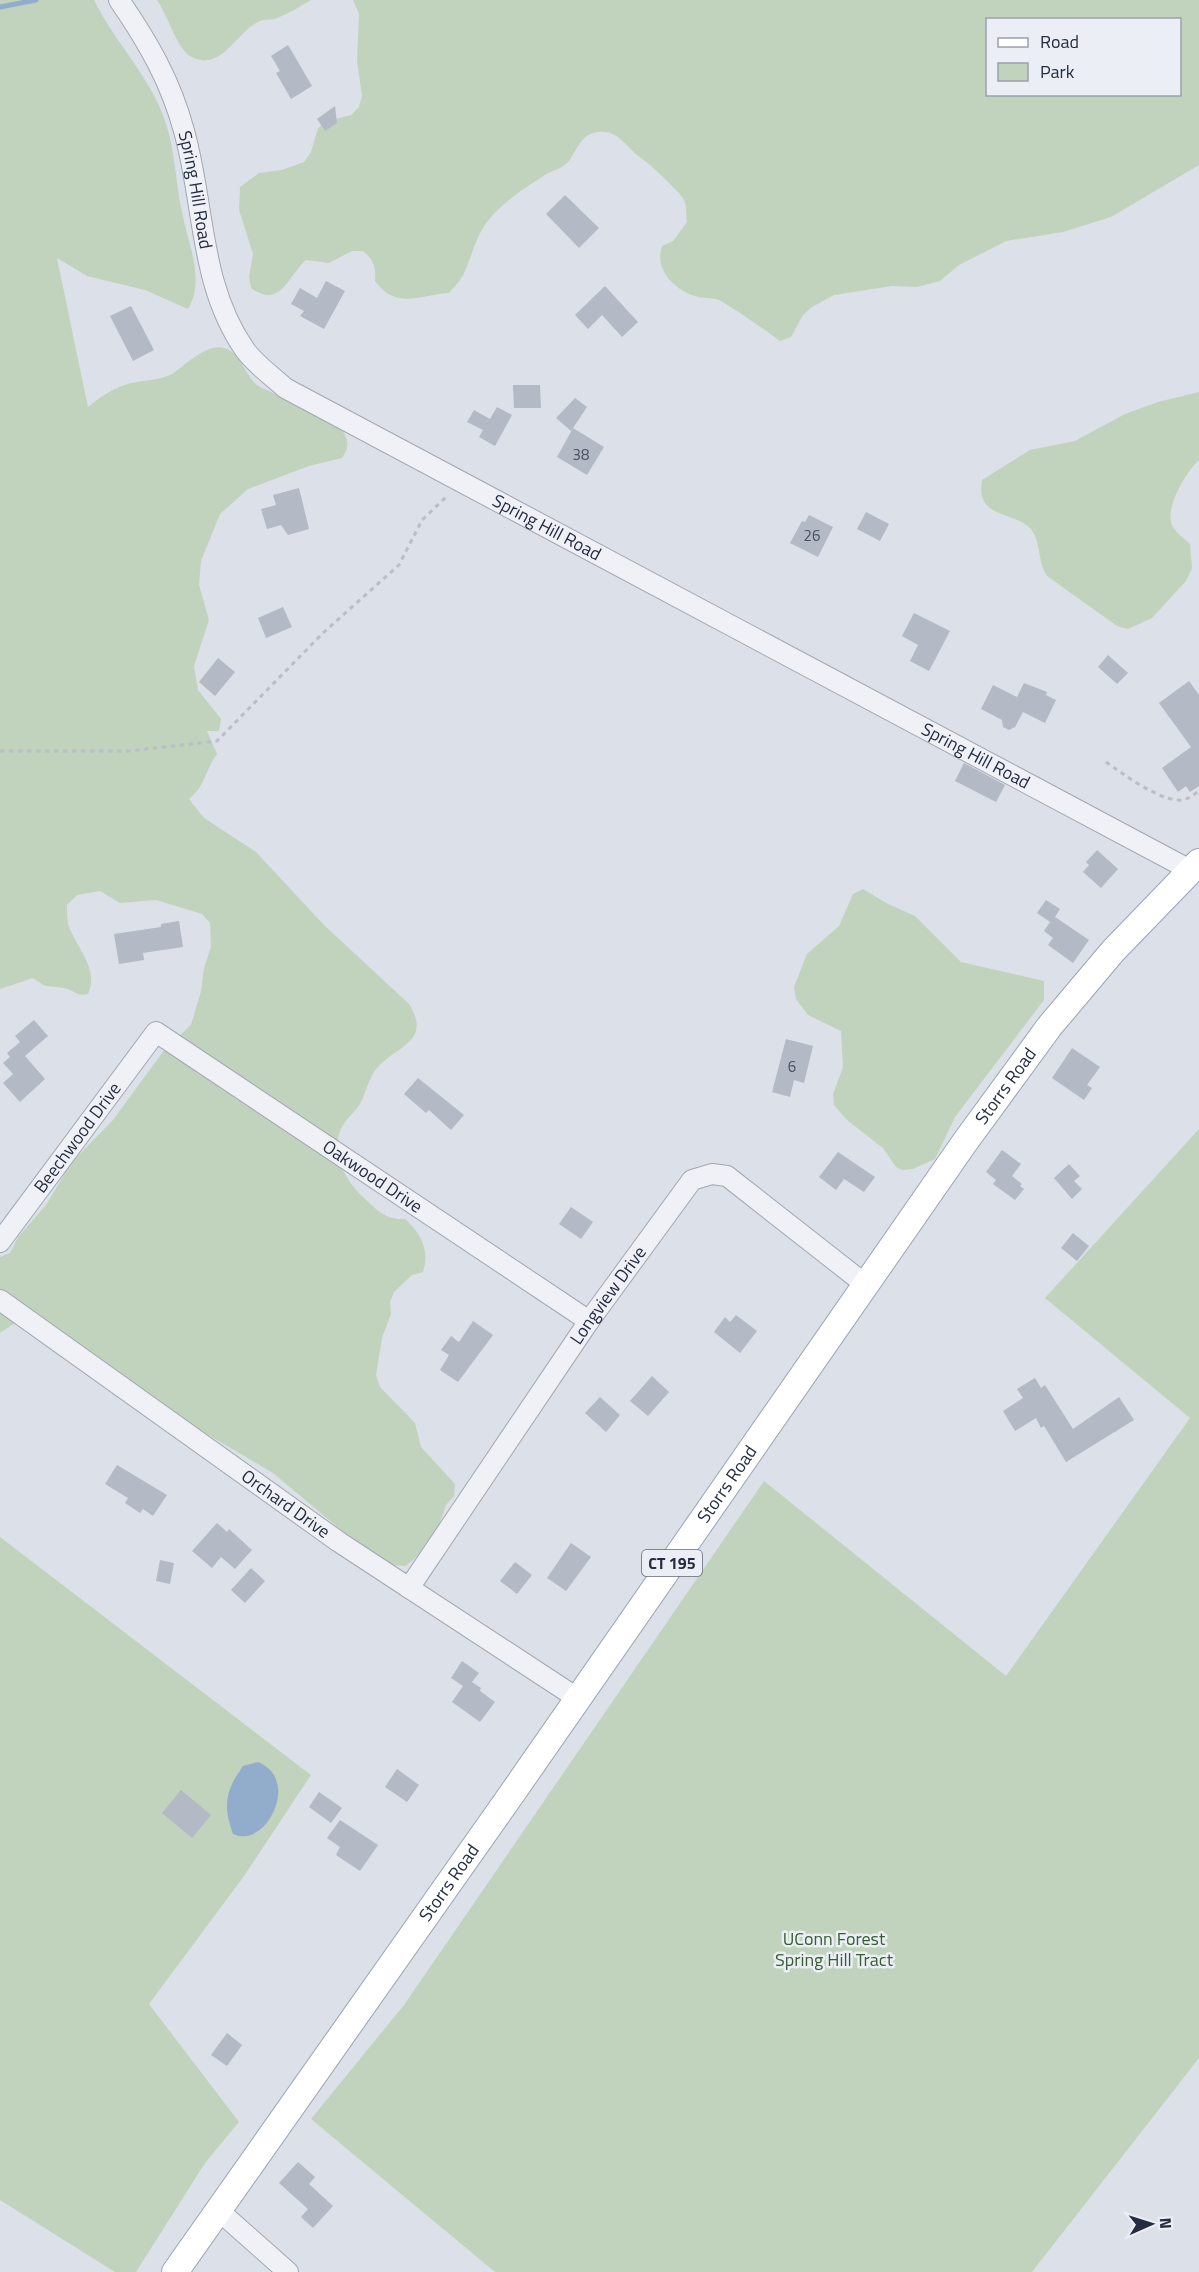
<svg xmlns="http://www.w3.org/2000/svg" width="1199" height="2272" viewBox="0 0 1199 2272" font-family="'Titillium Web',sans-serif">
  <rect width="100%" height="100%" fill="#dce0e8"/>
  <g fill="#c1d3bc" fill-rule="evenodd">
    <path d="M 0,0 L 94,0 C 114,41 148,74 164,118 C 176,150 175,184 183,217 C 189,245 205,282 188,309 L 145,290 L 87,276 L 57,258 L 88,407 C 100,397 116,386 132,383 C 145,380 160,380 172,374 C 185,366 206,343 224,348 C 241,352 245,376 257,385 C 279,400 370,419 342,458 L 309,466 L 248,489 L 220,514 L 201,561 L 199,585 L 209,620 L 194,666 L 198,690 L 221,719 L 219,731 L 207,731 L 217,754 C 205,770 206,785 189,799 L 204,818 L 256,852 L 324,925 L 409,1004 C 432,1041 398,1045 378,1067 C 369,1077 367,1089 362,1100 C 358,1109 350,1115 345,1122 C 327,1148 343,1177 362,1196 C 376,1209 384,1220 405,1219 C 421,1233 430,1251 423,1272 L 412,1275 L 394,1292 L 390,1302 L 391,1314 L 382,1338 L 376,1375 L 380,1387 L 415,1423 L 421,1447 L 455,1484 L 454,1496 L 446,1505 L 438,1528 L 415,1558 L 406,1566 L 394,1565 L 372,1556 L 273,1473 L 200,1430 L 33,1311 L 0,1333 L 0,1257 L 10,1253 L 18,1237 L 46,1205 L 71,1163 L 113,1120 L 165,1049 L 191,1025 L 201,991 L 204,968 L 211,947 L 210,923 L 202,914 L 156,900 L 120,903 L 100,891 L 77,895 L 67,905 C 67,911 67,918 68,924 C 75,946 100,969 88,994 C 77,997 74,990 64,988 C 47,985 49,990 33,978 L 0,989 Z"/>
    <path d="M 157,0 L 311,0 C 299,7 287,15 274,19 C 270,20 264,19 260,21 C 237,30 221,74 190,56 C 177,48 167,14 157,0 Z"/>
    <path d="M 353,0 L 1199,0 L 1199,165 L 1111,217 L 1063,232 L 1006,241 L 959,265 L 940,281 L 917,287 L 892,286 L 834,295 L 812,307 L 803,315 L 791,337 L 780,341 C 761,327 741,313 721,301 C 714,297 705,299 698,297 C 674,290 654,270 662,246 L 673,241 L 687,222 C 686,216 687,205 684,200 C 680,192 649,163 641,158 C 629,150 620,133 605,132 C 582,130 579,147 569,161 C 562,169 553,170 545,175 C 526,187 506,200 491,217 C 476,234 474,251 465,271 C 462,279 455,286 449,293 C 419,295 396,310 375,281 C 376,267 374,260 363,251 L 352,251 L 329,263 L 306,260 C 287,277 281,309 251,288 L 249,277 L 253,254 L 239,210 L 240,187 L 259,173 L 282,170 L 304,162 L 311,152 L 318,128 L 328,121 L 351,115 L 359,107 L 362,96 L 357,61 L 359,14 ZM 988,20 L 1180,20 L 1180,94 L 988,94 Z"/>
    <path d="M 1199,392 L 1199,460 C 1186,472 1163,510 1173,527 C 1177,534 1185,539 1190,544 L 1192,568 L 1186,581 L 1152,618 L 1128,629 L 1117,626 L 1047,576 C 1038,563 1041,545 1033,532 C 1019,510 974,521 982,480 L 1030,450 L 1075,441 L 1125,414 L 1158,402 Z"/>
    <path d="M 863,889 L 888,904 L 915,916 L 961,962 L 1044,981 L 1044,1000 L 955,1117 L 935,1159 L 913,1169 L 902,1170 L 896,1167 L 883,1148 L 847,1120 L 834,1105 L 833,1094 L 843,1067 L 841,1031 L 808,1015 L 796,999 L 794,987 L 807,954 L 839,926 L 853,894 Z"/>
    <path d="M 1199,1129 L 1199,2058 L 1032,2272 L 495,2272 L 311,2119 L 404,2005 L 764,1481 L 1006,1676 L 1190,1418 L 1045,1298 Z"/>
    <path d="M 0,1537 L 311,1775 L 244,1876 L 149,2004 L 239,2122 L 205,2163 L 136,2272 L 115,2272 L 0,2200 Z"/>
  </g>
  <path fill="#92adcc" d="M 258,1762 C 302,1780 265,1850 233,1834 C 223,1806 225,1791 243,1766 Z"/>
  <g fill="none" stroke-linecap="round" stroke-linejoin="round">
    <path stroke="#92adcc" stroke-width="5" d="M 0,7 L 36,0"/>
  </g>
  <g fill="#b3b9c5">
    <path d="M 288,45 L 312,86 L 291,99 L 276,73 L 280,71 L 271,56 Z"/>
    <path d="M 335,106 L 337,123 L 325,131 L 317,119 Z"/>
    <path d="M 565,195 L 599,228 L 579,248 L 546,214 Z"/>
    <path d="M 326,281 L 345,291 L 324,329 L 300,316 L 304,311 L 291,304 L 300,288 L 317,298 Z"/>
    <path d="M 605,286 L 638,322 L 622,337 L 602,315 L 588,329 L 575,315 Z"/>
    <path d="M 131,306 L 154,350 L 133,361 L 110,316 Z"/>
    <path d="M 513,385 L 540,385 L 541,408 L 514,408 Z"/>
    <path d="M 575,398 L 587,407 L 571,431 L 556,418 Z"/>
    <path d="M 497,407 L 512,415 L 495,446 L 479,437 L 483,430 L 467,422 L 474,410 L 490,419 Z"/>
    <path d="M 573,428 L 604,447 L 587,475 L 557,457 Z"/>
    <path d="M 299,488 L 309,529 L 288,535 L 281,525 L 267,529 L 261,509 L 276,505 L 273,495 Z"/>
    <path d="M 866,512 L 889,524 L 880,541 L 857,529 Z"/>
    <path d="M 809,515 L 833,527 L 818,557 L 790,543 L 802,521 L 805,522 Z"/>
    <path d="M 283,607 L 292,627 L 266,638 L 258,618 Z"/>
    <path d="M 914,613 L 950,631 L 929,671 L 910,661 L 918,645 L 902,636 Z"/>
    <path d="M 1108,655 L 1128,673 L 1117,684 L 1098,667 Z"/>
    <path d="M 218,658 L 235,672 L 215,696 L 199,682 Z"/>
    <path d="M 1189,681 L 1199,695 L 1199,786 L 1190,792 L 1186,786 L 1178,792 L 1162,768 L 1191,747 L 1159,703 Z"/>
    <path d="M 1024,683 L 1047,692 L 1046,695 L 1056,700 L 1045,723 L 1023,712 L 1015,727 L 1009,730 L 1003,727 L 1002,720 L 981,709 L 993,685 L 1017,697 Z"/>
    <path d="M 964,763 L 1005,785 L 996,802 L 955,781 Z"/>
    <path d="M 1097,850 L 1118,869 L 1101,888 L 1083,872 L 1089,865 L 1086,862 Z"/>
    <path d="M 1046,900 L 1060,909 L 1055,917 L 1089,940 L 1073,963 L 1048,945 L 1053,938 L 1044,931 L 1050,922 L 1037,913 Z"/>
    <path d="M 179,921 L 183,947 L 143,953 L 144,960 L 119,964 L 114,934 L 161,927 L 161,924 Z"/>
    <path d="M 34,1020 L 48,1036 L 25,1056 L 45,1079 L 20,1102 L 3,1083 L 13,1074 L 3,1063 L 10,1057 L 7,1053 L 20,1042 L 15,1036 Z"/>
    <path d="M 786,1039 L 813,1046 L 804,1083 L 794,1080 L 790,1097 L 772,1092 Z"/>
    <path d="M 1072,1048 L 1100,1067 L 1087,1085 L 1092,1088 L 1084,1100 L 1052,1078 Z"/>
    <path d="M 418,1078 L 464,1115 L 451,1130 L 429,1110 L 426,1113 L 404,1094 Z"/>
    <path d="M 1002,1150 L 1021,1164 L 1012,1176 L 1022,1184 L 1020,1186 L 1024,1189 L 1015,1200 L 993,1184 L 996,1180 L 986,1172 Z"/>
    <path d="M 838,1152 L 875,1177 L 864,1192 L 844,1179 L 836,1190 L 819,1177 Z"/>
    <path d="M 1069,1164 L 1080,1176 L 1074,1181 L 1082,1189 L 1072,1199 L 1054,1178 Z"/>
    <path d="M 571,1207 L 593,1222 L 581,1239 L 559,1224 Z"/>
    <path d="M 1073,1233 L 1089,1246 L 1077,1261 L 1061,1248 Z"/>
    <path d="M 736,1315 L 757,1331 L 740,1353 L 714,1332 L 725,1317 L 730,1322 Z"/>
    <path d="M 473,1321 L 493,1335 L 458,1382 L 440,1370 L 449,1355 L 441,1350 L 451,1336 L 459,1342 Z"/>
    <path d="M 652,1376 L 669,1392 L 648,1416 L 630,1401 Z"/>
    <path d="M 1035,1378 L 1041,1388 L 1045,1385 L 1073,1429 L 1119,1397 L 1134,1420 L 1066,1462 L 1044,1426 L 1041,1428 L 1036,1418 L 1015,1431 L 1003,1411 L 1023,1398 L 1017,1389 Z"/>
    <path d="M 600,1397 L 620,1415 L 606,1432 L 585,1413 Z"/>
    <path d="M 117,1465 L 167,1495 L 153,1516 L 143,1509 L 140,1513 L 125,1503 L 128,1498 L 105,1484 Z"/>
    <path d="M 217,1523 L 227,1532 L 229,1529 L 252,1550 L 235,1569 L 221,1557 L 212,1568 L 192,1551 Z"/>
    <path d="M 571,1543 L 591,1557 L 566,1591 L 547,1578 Z"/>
    <path d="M 160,1560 L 174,1563 L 170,1584 L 156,1581 Z"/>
    <path d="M 515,1562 L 532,1575 L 517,1594 L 500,1581 Z"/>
    <path d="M 251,1568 L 265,1581 L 245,1603 L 231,1590 Z"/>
    <path d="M 462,1661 L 479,1673 L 472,1682 L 481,1688 L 480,1691 L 495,1702 L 480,1722 L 452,1702 L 463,1686 L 451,1678 Z"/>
    <path d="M 397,1769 L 419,1785 L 407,1802 L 385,1787 Z"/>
    <path d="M 181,1790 L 211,1815 L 192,1838 L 162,1813 Z"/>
    <path d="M 319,1792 L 342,1808 L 331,1823 L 309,1807 Z"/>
    <path d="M 340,1820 L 378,1845 L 360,1871 L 336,1855 L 340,1847 L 327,1838 Z"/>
    <path d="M 227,2033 L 242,2045 L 227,2066 L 211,2055 Z"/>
    <path d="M 298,2162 L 315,2177 L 309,2184 L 333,2206 L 313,2228 L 301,2217 L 308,2209 L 279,2183 Z"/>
  </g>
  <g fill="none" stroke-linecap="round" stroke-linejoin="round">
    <defs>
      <g id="minor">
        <path id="s1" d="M 119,0 C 148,42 171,82 184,131 C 205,205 199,284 245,350 C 255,364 272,376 285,388 L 1190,870"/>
        <path id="s2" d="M 0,1242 L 156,1032 L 589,1321"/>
        <path id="s3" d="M 0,1300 L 339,1542 L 577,1698"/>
        <path id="s4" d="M 409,1588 L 589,1321 L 692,1180 L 712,1174 L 727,1176 L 866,1285"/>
        <path d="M 218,2210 L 288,2272"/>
      </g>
      <g id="major">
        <path id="s5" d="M 175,2272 L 511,1795 L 965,1142 L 1049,1027 L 1113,951 L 1199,862"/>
      </g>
    </defs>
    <use href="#minor" stroke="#a1a7b2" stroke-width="22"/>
    <use href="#major" stroke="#9aa4b5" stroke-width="28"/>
    <g stroke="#babec7" stroke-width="3" stroke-dasharray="4.5 4.5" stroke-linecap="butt">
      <path d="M 0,751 L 128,751 L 217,741 L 323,633 L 399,565 L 422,520 L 447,496"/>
      <path d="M 1106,762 C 1123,774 1157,799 1178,800 C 1186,801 1192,796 1199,791"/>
    </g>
    <use href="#minor" stroke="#eff1f6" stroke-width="20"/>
    <use href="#major" stroke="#fff" stroke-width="26"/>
  </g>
  <g text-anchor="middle" stroke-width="5" stroke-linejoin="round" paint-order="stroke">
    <g font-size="15" fill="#485061">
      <text x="581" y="460">38</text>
      <text x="812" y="541">26</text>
      <text x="792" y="1072">6</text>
    </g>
    <rect fill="#ebeff5" stroke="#606776" stroke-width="1.5" x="642" y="1550" width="60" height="26" rx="4.5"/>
    <g font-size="16" font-weight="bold" fill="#242d40">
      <text x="672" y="1569">CT 195</text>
    </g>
    <g font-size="18" fill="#242d40" stroke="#ebeff5">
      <text dy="6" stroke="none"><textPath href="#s1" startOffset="207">Spring Hill Road</textPath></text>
      <text dy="6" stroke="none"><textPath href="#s1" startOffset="728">Spring Hill Road</textPath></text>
      <text dy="6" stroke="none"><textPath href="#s1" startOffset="1214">Spring Hill Road</textPath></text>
      <text dy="6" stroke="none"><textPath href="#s5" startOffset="1448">Storrs Road</textPath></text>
      <text dy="6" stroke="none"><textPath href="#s2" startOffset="130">Beechwood Drive</textPath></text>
      <text dy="6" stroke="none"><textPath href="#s2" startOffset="522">Oakwood Drive</textPath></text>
      <text dy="6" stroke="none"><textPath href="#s4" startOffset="354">Longview Drive</textPath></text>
      <text dy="6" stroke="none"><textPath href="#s5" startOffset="962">Storrs Road</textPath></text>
      <text dy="6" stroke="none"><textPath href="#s3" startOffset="351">Orchard Drive</textPath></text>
      <text dy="6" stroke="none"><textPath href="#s5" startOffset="476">Storrs Road</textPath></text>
    </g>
    <g font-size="18" fill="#375d30" stroke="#ebeff5">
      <text x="834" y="1945">UConn Forest<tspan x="834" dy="21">Spring Hill Tract</tspan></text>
    </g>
  </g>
  <rect x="986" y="18" width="195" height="78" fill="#ebeff5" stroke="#9ba1ad" stroke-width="1.5"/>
  <rect x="998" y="38" width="30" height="9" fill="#ffffff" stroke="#9ba1ad" stroke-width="1.5"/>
  <text x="1040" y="48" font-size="18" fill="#242d40">Road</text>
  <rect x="998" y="63" width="30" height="18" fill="#c1d3bc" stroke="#9ba1ad" stroke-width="1.5"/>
  <text x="1040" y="78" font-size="18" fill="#242d40">Park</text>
  <g transform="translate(1151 2224) rotate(87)" stroke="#ebeff5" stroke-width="4.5" paint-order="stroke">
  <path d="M0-4.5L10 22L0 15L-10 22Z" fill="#242d40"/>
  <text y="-9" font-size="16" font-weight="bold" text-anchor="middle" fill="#242d40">N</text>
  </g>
</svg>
